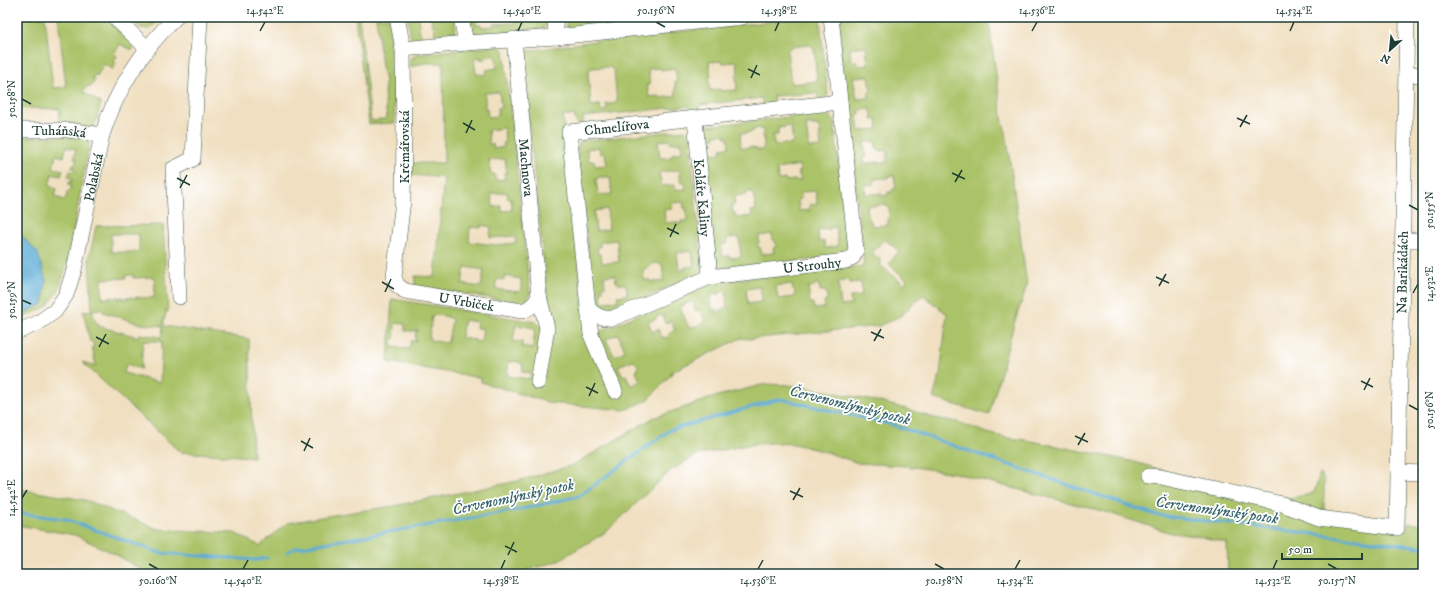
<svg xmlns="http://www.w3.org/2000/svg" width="1440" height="591" viewBox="0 0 1440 591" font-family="'IM FELL DW Pica',serif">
  <rect width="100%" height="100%" fill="#fff"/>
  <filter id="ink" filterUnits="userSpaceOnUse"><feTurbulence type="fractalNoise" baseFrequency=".025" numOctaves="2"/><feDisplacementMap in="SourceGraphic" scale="8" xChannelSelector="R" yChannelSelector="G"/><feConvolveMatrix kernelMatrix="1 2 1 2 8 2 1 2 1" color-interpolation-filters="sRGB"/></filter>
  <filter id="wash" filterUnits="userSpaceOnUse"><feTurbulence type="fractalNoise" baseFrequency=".012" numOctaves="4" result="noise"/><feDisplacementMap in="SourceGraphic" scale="16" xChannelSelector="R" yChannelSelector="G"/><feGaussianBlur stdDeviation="0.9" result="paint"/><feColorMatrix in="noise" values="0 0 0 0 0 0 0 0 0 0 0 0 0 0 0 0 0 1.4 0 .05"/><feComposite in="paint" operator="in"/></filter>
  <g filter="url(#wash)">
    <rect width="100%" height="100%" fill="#f0dfc0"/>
    <g fill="#aac268" stroke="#64804e" fill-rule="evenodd">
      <path d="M 17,17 L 45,17 L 53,88 L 66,87 L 58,17 L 107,17 L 135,44 L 132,50 L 120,44 L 114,54 L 117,56 L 114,61 L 116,63 L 113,69 L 104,64 L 97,76 L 94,75 L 92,78 L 95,80 L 90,88 L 87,86 L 83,92 L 101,103 L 93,131 L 58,127 L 60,109 L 17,108 L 17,109 Z"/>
      <path d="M 128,17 L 162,17 L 149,29 L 140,28 Z"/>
      <path d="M 355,17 L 359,17 L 371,121 L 387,119 L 384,93 L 385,82 L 382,67 L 376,17 L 389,17 L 395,123 L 369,124 Z"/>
      <path d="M 408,17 L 418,17 L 420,33 L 421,34 L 422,40 L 435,38 L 434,25 L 432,25 L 431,17 L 454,17 C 455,26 458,33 451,39 L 411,42 Z"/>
      <path d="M 464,17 L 475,17 L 476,25 L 481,25 L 482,27 L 494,26 L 494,24 L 517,23 L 517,21 L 527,20 L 528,22 L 534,21 L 534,17 L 547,17 L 547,22 L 545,27 L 539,30 L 473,36 L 467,32 Z"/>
      <path d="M 566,17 L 573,17 L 573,19 L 596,17 L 693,17 L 567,30 Z"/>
      <path d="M 812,17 L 818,17 L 820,21 L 828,95 L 823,99 L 819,100 L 817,93 L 773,96 L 774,105 L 763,106 L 762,98 L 699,105 L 699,113 L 690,114 L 689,106 L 583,117 L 584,126 C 576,125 575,121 574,115 L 563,116 L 586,334 L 615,399 L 620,396 L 596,338 L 599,332 L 711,282 L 864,266 L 840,42 L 841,24 L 839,17 L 988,17 L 1003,123 L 1006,132 L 1027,285 L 1014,324 L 989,415 L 933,398 L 940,375 L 947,314 L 923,295 L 914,302 L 902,315 L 879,326 L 748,339 L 741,338 L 669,373 L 674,371 L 648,400 L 625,410 L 550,403 L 481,382 L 481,378 L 388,362 L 392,299 L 536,322 L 541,327 L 550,324 L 522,56 L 527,51 L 595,41 ZM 809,45 L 814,48 L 817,81 L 791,84 L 787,51 L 791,47 ZM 866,46 L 868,65 L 858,66 L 857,61 L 851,61 L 850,48 ZM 722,61 L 723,63 L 737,62 L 738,74 L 736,75 L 737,90 L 721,91 L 720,89 L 710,91 L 709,78 L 711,77 L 709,62 ZM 609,67 L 614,70 L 617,103 L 606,104 L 607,110 L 601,111 L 600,105 L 591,106 L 588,73 L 591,68 ZM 661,68 L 661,70 L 675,68 L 677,81 L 675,82 L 676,96 L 660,98 L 659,96 L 649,97 L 647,84 L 650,84 L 648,69 ZM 869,76 L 871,90 L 869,91 L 869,98 L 857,99 L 853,77 ZM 871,109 L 872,119 L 877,119 L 878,129 L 859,131 L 857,116 L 860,115 L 859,110 ZM 876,141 L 876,147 L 881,151 L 887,150 L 887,162 L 864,163 L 864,157 L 867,157 L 864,144 L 866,142 ZM 894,175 L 896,188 L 893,189 L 892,192 L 888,192 L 888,195 L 881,196 L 881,193 L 866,195 L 865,185 L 874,184 L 874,179 L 888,178 L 888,176 ZM 886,204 L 887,206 L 889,208 L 890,215 L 888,217 L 888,225 L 872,226 L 871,221 L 869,221 L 867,206 ZM 884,239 L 899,251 L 889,264 L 907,280 L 904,284 L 880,265 L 882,261 L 872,253 ZM 850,280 L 850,283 L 860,282 L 862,287 L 861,296 L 850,297 L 851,305 L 841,306 L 838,282 ZM 792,284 L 793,290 L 795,292 L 794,297 L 778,299 L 776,286 ZM 815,284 L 818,284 L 819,286 L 820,291 L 826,291 L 827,301 L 824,302 L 825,308 L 814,309 L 813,303 L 810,303 L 808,287 L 814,287 ZM 760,287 L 760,292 L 762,294 L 761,302 L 748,304 L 746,289 ZM 726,291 L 727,308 L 723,309 L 723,311 L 717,312 L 717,309 L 712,310 L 711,295 L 720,294 L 720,292 ZM 692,301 L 696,311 L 700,310 L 705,321 L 695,327 L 694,326 L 689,328 L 680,307 ZM 434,315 L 445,316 L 452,319 L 448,342 L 446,343 L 430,340 L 429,338 L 432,316 ZM 658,315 L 663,316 L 666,323 L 671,321 L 675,330 L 671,332 L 667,338 L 662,337 L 658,329 L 652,332 L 648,322 L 656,319 ZM 464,320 L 477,322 L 476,328 L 483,329 L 481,342 L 475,341 L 475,340 L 461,338 ZM 395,323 L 405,324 L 405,331 L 415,331 L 416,329 L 419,331 L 416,331 L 415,340 L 417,341 L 411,341 L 409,349 L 392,347 L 392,339 L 394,339 ZM 516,325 L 535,328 L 533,349 L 522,347 L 522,342 L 513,341 ZM 618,334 L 625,351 L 614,356 L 606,339 ZM 633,360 L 638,365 L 638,370 L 636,371 L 640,381 L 631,386 L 626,375 L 623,376 L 618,366 ZM 509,361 L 513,362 L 515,361 L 523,364 L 522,372 L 531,373 L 530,379 L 507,376 Z"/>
      <path d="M 496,46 L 502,48 L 504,51 L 530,294 L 527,301 L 521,303 L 415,286 L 415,276 L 435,277 L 444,178 L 411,175 L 411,163 L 444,163 L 443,63 L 424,63 L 410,67 L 410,59 L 417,54 ZM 496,56 L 497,68 L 486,70 L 487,73 L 485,75 L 476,74 L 474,58 L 480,57 L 480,59 L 485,59 L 485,57 ZM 499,92 L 501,107 L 497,108 L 498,116 L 488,117 L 487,109 L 485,109 L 485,93 ZM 504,128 L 505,142 L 503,143 L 504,147 L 494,149 L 493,144 L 489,144 L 488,130 ZM 505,159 L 507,173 L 504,173 L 505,179 L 495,180 L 495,174 L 491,174 L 489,160 ZM 507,192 L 508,199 L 511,198 L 512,210 L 502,211 L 501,206 L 493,207 L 491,194 ZM 481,225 L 491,227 L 490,238 L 515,236 L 516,243 L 496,245 L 469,242 L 470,227 L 481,228 ZM 465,267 L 484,270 L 481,287 L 462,284 ZM 505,276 L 521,279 L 521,289 L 519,292 L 495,289 L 497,279 L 504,280 Z"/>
      <path d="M 828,113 L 834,121 L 847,245 L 843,254 L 829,258 L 722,268 L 717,265 L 713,259 L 702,130 L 705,126 ZM 806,125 L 812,125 L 812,126 L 819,126 L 821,147 L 809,148 ZM 786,126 L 791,127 L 793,143 L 788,145 L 786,144 L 774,145 L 773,135 L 778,135 L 778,128 L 785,127 ZM 757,128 L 763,130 L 764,147 L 761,150 L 758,150 L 753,147 L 741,148 L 740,134 L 752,132 L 751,131 L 755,130 ZM 725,134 L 725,137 L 728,137 L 729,147 L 721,148 L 721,153 L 712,154 L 710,139 L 715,138 L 715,135 ZM 799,165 L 800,172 L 798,173 L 801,179 L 799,181 L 795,180 L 786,181 L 785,179 L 778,180 L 777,169 ZM 816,191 L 817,204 L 809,205 L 810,210 L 799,211 L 798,200 L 801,199 L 801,192 ZM 746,192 L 753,192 L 756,210 L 751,211 L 752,216 L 736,218 L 735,213 L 733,213 L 732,205 L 735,204 L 734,196 L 746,195 ZM 832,227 L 835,227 L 836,228 L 838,246 L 825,248 L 824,241 L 819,242 L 818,230 L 830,229 ZM 772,234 L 772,240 L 775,240 L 776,247 L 773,248 L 774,253 L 761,254 L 760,247 L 758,247 L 757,243 L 759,243 L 759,236 ZM 739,237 L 741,257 L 730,258 L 730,256 L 723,256 L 721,244 L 726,244 L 727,238 Z"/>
      <path d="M 685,130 L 690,138 L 702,268 L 699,274 L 610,313 L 598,310 L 594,304 L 577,147 L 581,141 ZM 670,140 L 671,143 L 681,142 L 682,152 L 672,154 L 672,157 L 660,158 L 658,141 ZM 599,147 L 600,154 L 605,153 L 607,165 L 595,166 L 594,161 L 589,161 L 587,149 ZM 678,170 L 680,172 L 680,182 L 685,182 L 686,189 L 675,190 L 675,185 L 662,186 L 659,174 L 661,172 ZM 600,177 L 610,177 L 612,194 L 598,195 L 596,179 ZM 683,202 L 684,208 L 686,208 L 687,221 L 681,221 L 681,224 L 677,224 L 677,222 L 665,223 L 664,210 L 672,209 L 672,203 ZM 607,209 L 609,229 L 596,231 L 594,211 ZM 617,240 L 619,262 L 602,263 L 601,254 L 598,254 L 597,247 L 600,247 L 600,242 ZM 692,251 L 694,266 L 685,267 L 685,269 L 679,270 L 677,253 ZM 653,263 L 662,264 L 664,281 L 651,282 L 650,280 L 644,280 L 643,269 L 649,268 L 649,266 ZM 615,275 L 616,282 L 619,284 L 626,284 L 627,295 L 617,296 L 618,301 L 602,302 L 601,292 L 603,291 L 602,287 L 605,286 L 604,276 Z"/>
      <path d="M 66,136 L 90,140 L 67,265 L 58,292 L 46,307 L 17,320 L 17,316 L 43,304 L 24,238 L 17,235 L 18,215 L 17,212 L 17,162 L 23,161 L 23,166 L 26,165 L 23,137 ZM 66,147 L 76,149 L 74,159 L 77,159 L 75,165 L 73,164 L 72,168 L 75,168 L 74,172 L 70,171 L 68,177 L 72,178 L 72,182 L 69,182 L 69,185 L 71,186 L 70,191 L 68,191 L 65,200 L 55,197 L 57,188 L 49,186 L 52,174 L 61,176 L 63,170 L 53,168 L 56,155 L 64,157 Z"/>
      <path d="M 163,225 L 168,312 L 164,311 L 166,312 L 165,319 L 163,319 L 164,320 L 164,326 L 197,331 L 197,333 L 199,331 L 202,332 L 202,334 L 204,332 L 249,339 L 253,457 L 180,452 L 82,362 L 96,366 L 92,347 L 94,346 L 92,341 L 90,341 L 83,311 L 92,310 L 89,259 L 96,226 ZM 139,234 L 139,252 L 111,252 L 111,234 ZM 126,275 L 133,275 L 133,278 L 155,277 L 154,298 L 135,297 L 135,299 L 134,299 L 133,297 L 130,297 L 130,299 L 128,299 L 128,297 L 126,297 L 126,299 L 124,299 L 123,297 L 121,297 L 121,299 L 119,299 L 119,297 L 116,297 L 115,299 L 114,299 L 113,297 L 110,297 L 110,299 L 108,299 L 108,297 L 104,299 L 104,297 L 102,297 L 102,279 L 126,278 ZM 102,309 L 103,312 L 141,324 L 163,326 L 162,337 L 139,334 L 138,337 L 98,326 L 99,324 L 96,323 L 92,310 ZM 143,341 L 162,341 L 160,383 L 124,373 L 126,364 L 141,369 Z"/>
      <path d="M 766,384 L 789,385 L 836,393 L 880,402 L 906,409 L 934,418 L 958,422 L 987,433 L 1008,438 L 1026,440 L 1131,461 L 1238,492 L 1287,498 L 1306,495 L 1313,493 L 1315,490 L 1320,473 L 1324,479 L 1324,512 L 1396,529 L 1407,530 L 1408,523 L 1423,525 L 1423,574 L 1228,574 L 1227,543 L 1198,536 L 1171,533 L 1109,513 L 955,473 L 906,466 L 858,463 L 826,452 L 794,444 L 770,443 L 747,445 L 697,455 L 670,471 L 606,532 L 557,561 L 516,574 L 279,574 L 275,572 L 255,574 L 149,574 L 115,554 L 75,535 L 17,525 L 17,489 L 85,500 L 158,529 L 234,533 L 260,546 L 287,523 L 333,515 L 394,506 L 518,481 L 573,465 L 653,418 L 718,396 Z"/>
    </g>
    <path fill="#5dacd7" stroke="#3e7486" d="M 17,235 L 24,238 L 38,253 L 46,281 L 43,304 L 17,316 Z"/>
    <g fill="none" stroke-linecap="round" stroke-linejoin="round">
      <g stroke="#5dacd7" stroke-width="3">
        <path d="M 17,513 L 65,519 L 160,553 L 256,560 L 267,558"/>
        <path d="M 287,552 L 295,548 L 518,510 L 579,496 L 670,430 L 780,399 L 890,424 L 1156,515 L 1423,547"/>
      </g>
    </g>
  </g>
  <g filter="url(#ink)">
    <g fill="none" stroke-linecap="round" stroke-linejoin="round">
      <defs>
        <g id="minor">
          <path d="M 114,17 L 147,48"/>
          <path id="s1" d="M 397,17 L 403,49 L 404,136 L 403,200 L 394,277 L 397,285 L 405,291 L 522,311 C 531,308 535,304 539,296"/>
          <path d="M 461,17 L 466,43"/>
          <path d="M 555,17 L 556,37"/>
          <path id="s2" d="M 514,39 L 539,296 L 547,328 L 538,382"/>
          <path d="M 403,49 L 466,43 L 556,37 L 742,17"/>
          <path d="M 1406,74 L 1423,75"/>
          <path id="s3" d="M 695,119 L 710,277"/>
          <path id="s4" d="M 17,130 L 68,130 L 102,135"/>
          <path d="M 1403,240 L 1423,240"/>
          <path d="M 179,297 L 173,169 L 193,159 L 200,17"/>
          <path id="s5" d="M 588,308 C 596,316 602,319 613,318 L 710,277 L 846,261 L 853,257 L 856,250 L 831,17"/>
          <path id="s6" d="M 17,332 L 38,323 L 55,311 L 66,295 L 74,270 L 102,135 C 116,91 142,50 176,17"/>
          <path id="s7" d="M 615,391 L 591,335 L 569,132 L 840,102"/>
          <path d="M 1398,472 L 1423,473"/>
          <path id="s8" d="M 1148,476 L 1161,477 L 1282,504 L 1319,518 L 1397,528 L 1407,17"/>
        </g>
      </defs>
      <use href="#minor" stroke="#3e5549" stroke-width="16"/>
      <use href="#minor" stroke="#fff" stroke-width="15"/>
    </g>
  </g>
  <path fill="none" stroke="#1f3d34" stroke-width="1.5" d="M 656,22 L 665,27M 260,31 L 265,22M 518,31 L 522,22M 775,31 L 779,22M 1032,31 L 1037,22M 1290,31 L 1294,22M 748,69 L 760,75M 751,78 L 757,65M 22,99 L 31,104M 1237,118 L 1250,124M 463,123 L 475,130M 1240,127 L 1247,115M 466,133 L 472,120M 952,173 L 965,179M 177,178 L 190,185M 955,182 L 962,170M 180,188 L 187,175M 1409,205 L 1418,210M 667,228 L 679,234M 670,237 L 676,224M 1156,277 L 1169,283M 382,282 L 394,289M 1159,286 L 1166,274M 385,292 L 391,279M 1413,293 L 1418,284M 22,300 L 31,304M 871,332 L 884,338M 96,337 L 109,344M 874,341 L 881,329M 99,347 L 106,334M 1361,381 L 1373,387M 586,387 L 598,393M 1364,390 L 1370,378M 589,396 L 595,383M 1409,405 L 1418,410M 1075,436 L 1088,442M 301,441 L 313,448M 1078,445 L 1085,433M 304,451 L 310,438M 790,491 L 803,497M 22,498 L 27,490M 793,500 L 800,488M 505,546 L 517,552M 508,555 L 514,542M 149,564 L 158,569M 935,564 L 944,569M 1328,564 L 1337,569M 243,569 L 248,560M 501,569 L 505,560M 758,569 L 763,560M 1015,569 L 1020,560M 1273,569 L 1277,560"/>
  <g text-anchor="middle" stroke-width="3.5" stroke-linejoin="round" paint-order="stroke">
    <g font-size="14" fill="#1f3d34" stroke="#fff">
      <text dy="5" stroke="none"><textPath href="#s7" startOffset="313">Chmelířova</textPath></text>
      <text dy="5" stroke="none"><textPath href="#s4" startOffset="42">Tuháňská</textPath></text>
      <text transform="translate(404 147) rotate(-90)" y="5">Krčmářovská</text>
      <text dy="5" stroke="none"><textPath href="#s2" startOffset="129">Machnova</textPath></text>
      <text dy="5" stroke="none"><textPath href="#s6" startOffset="184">Polabská</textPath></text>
      <text dy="5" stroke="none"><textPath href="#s3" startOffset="79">Koláře Kaliny</textPath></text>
      <text dy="5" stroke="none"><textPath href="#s5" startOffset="236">U Strouhy</textPath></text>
      <text dy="5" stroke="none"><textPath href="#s8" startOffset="511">Na Barikádách</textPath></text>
      <text dy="5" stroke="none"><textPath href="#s1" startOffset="342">U Vrbiček</textPath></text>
    </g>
    <g font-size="15" font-style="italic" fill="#35646d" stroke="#fff">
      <text transform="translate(850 405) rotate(14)" y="5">Červenomlýnský potok</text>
      <text transform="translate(513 497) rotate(-12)" y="5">Červenomlýnský potok</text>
      <text transform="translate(1217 510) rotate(8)" y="5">Červenomlýnský potok</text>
    </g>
  </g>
  <rect width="1440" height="591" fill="none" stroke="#fff" stroke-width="44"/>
  <g transform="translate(1390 50) rotate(207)" stroke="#ffffff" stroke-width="3" paint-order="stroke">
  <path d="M0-3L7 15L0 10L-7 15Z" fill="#1f3d34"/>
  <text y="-6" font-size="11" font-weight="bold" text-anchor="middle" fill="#1f3d34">N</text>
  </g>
  <path d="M1282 553v6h80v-6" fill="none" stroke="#1f3d34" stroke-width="2"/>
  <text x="1288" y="553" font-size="12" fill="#1f3d34" stroke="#ffffff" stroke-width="3" paint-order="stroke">50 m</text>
  <rect x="22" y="22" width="1396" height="547" fill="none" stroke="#1f3d34" stroke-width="1.5"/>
  <g font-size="10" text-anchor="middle" fill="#1f3d34">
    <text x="265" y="14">14.542°E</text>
    <text x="522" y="14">14.540°E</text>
    <text x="656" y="14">50.156°N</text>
    <text x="779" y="14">14.538°E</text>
    <text x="1037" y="14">14.536°E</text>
    <text x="1294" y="14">14.534°E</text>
    <text transform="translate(11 99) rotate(-90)" y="4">50.158°N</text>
    <text transform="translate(1429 210) rotate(-90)" y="4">50.155°N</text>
    <text transform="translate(1429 284) rotate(-90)" y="4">14.532°E</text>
    <text transform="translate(11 300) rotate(-90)" y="4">50.159°N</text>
    <text transform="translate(1429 410) rotate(-90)" y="4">50.156°N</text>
    <text transform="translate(11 498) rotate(-90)" y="4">14.542°E</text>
    <text x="158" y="584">50.160°N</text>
    <text x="243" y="584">14.540°E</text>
    <text x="501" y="584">14.538°E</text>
    <text x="758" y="584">14.536°E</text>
    <text x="944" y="584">50.158°N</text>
    <text x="1015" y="584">14.534°E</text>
    <text x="1273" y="584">14.532°E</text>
    <text x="1337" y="584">50.157°N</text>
  </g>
</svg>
